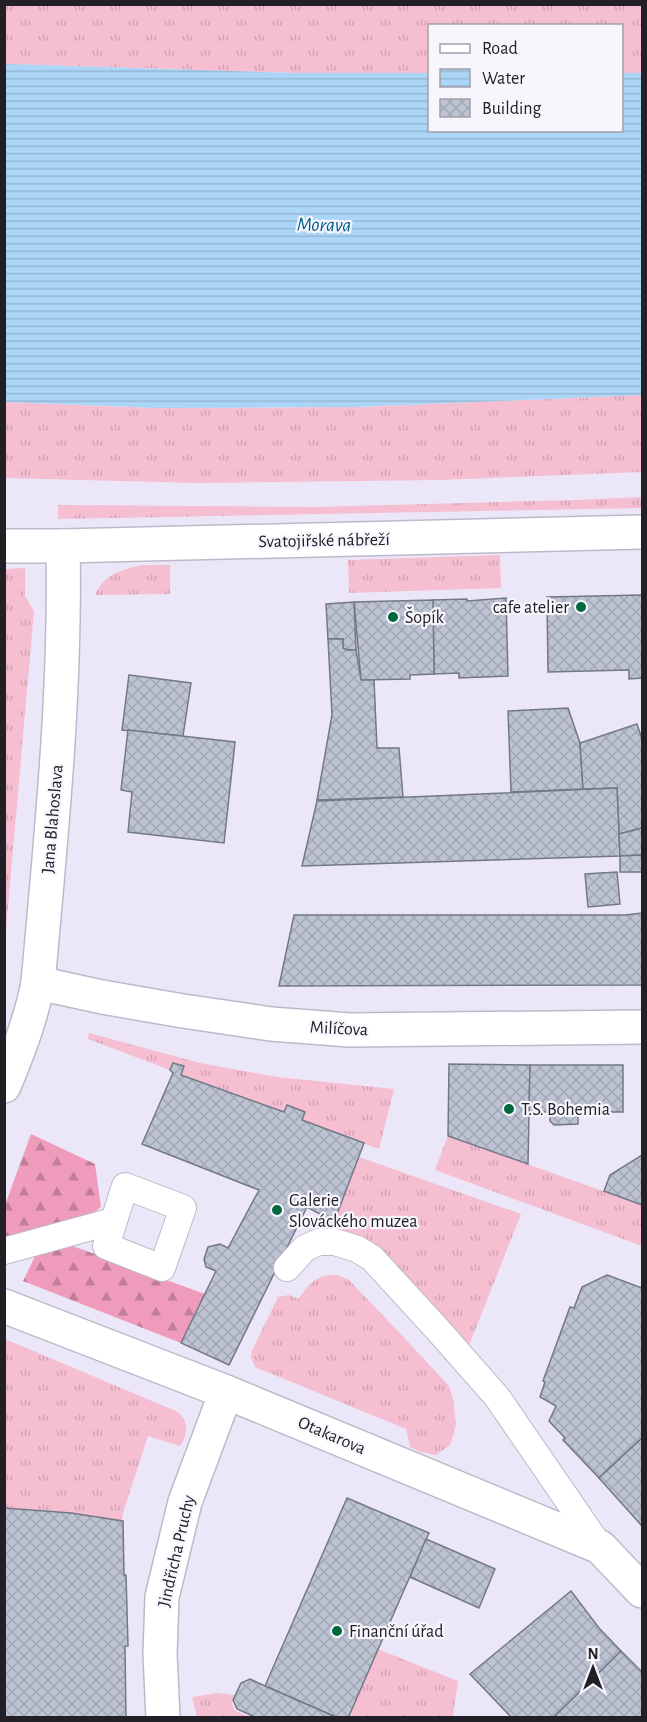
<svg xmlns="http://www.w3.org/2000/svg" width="647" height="1722" viewBox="0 0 647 1722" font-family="'Alegreya Sans',sans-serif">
  <defs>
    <pattern id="grass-tufts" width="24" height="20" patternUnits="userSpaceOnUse" patternTransform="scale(1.5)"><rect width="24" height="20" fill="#f5bed1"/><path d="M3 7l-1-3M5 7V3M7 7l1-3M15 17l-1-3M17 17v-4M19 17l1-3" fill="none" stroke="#d2a3b3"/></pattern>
    <pattern id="forest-firs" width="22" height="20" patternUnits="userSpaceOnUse" patternTransform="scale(1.5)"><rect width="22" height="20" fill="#ef9bbb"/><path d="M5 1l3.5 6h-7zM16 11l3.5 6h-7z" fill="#c17e98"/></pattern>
    <pattern id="water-rules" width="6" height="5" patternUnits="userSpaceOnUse" patternTransform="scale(1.5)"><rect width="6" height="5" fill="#acd6f7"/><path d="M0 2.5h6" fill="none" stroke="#94b7d4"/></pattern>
    <pattern id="building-cross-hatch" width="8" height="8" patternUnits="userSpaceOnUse" patternTransform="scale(1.5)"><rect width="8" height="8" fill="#bdc3d3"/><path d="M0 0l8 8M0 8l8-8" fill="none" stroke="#a2a7b5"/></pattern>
  </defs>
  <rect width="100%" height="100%" fill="#ece7f8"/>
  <g fill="url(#grass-tufts)">
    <path d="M 5,5 L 642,5 L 642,73 L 622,73 L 622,26 L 430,26 L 429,73 L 294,73 L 5,64 Z"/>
    <path d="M 642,395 L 642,472 L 442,480 L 199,483 L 5,478 L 5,402 L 157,408 L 359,407 Z"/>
    <path d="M 642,497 L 642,508 L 58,519 L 58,505 L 316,507 L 577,500 Z"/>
    <path d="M 500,555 L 501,588 L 349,593 L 348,560 Z"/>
    <path d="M 142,565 L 170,565 L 170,594 L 95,595 C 104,574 121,570 142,565 Z"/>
    <path d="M 25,568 L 25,596 L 34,611 L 5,941 L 5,569 Z"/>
    <path d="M 89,1033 L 200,1063 L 277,1077 L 394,1089 L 379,1149 L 88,1039 Z"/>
    <path d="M 448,1136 L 642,1205 L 642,1246 L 435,1170 Z"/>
    <path d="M 359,1157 L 521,1214 L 468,1348 L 331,1230 Z"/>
    <path d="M 329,1275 L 337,1275 L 349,1280 L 395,1328 L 449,1386 L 453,1399 L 456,1424 L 450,1445 L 436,1455 L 421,1452 L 410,1447 L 406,1429 L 255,1367 L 251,1357 L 252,1351 L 278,1297 L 289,1295 L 299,1299 C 307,1286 313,1278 329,1275 Z"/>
    <path d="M 5,1339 L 178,1412 C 189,1422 188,1434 180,1446 L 148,1436 L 123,1513 L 121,1527 L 5,1509 Z"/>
    <path d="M 375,1648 L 458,1681 L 453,1716 L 451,1717 L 347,1718 Z"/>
    <path d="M 217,1693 L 234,1695 L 232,1703 L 234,1710 L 250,1717 L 197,1717 L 192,1697 Z"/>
  </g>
  <g fill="url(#forest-firs)">
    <path d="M 31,1134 L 95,1164 L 101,1207 L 79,1224 L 5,1241 L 5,1205 Z"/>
    <path d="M 45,1236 L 205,1294 L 181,1343 L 23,1281 Z"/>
  </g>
  <path fill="url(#water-rules)" d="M 5,64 L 294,73 L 429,73 L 430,130 L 622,130 L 622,73 L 642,73 L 642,395 L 359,407 L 157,408 L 5,402 Z"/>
  <g fill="url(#building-cross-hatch)" stroke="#737887" stroke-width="1.5">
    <path d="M 642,595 L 642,678 L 629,679 L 629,670 L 548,672 L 547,597 Z"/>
    <path d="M 506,598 L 508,676 L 459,678 L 459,673 L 434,674 L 433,600 L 467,599 L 467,601 Z"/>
    <path d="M 433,600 L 434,674 L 410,675 L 410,679 L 361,680 L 354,602 Z"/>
    <path d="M 354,602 L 356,650 L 347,650 L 343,648 L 343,639 L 328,639 L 326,604 Z"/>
    <path d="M 328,639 L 343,639 L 343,648 L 347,650 L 356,650 L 361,680 L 374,680 L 377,748 L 399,748 L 403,797 L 317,800 L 332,715 Z"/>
    <path d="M 129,675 L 191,683 L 183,736 L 122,730 Z"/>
    <path d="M 568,708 L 580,743 L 583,789 L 511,792 L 508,711 Z"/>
    <path d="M 637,724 L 642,739 L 642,828 L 619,834 L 617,788 L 583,789 L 580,743 Z"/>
    <path d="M 128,730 L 235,742 L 224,843 L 128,832 L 132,792 L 121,790 Z"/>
    <path d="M 617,788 L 620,856 L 302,866 L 317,801 Z"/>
    <path d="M 642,828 L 642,855 L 620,856 L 619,834 Z"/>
    <path d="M 642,855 L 642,872 L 620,872 L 620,856 Z"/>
    <path d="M 617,872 L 620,904 L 588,907 L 585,874 Z"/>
    <path d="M 642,913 L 642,985 L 279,986 L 294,915 L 625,915 Z"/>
    <path d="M 173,1063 L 184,1066 L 181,1075 L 284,1112 L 287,1105 L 305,1112 L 302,1120 L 364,1143 L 331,1230 L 317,1222 L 320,1214 L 307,1207 L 229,1365 L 181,1343 L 216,1271 L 206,1267 L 204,1259 L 208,1247 L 220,1244 L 228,1248 L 259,1190 L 142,1144 L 173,1073 L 170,1070 Z"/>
    <path d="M 449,1064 L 530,1065 L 528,1164 L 448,1136 Z"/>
    <path d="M 530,1065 L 623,1065 L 623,1112 L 578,1112 L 578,1124 L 554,1125 L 550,1121 L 550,1112 L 529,1112 Z"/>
    <path d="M 642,1155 L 642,1205 L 604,1191 L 610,1175 Z"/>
    <path d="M 607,1275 L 642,1288 L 642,1438 L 599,1478 L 563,1440 L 565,1438 L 549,1421 L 556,1406 L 540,1397 L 545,1382 L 543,1381 L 570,1307 L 574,1308 L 582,1287 Z"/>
    <path d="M 642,1438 L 642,1526 L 599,1478 Z"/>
    <path d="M 347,1498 L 429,1533 L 348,1718 L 338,1718 L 265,1686 Z"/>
    <path d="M 4,1508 L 71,1513 L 123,1521 L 124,1575 L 126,1575 L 128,1646 L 125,1646 L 126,1718 L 4,1718 Z"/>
    <path d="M 426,1539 L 495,1569 L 479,1608 L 410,1577 Z"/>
    <path d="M 571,1591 L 599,1628 L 621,1651 L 553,1718 L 512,1718 L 470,1674 Z"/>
    <path d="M 621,1651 L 642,1672 L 642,1718 L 553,1718 Z"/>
    <path d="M 250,1679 L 265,1686 L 338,1718 L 257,1718 L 237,1709 L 233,1700 L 241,1683 Z"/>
  </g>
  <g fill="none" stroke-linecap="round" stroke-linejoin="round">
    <defs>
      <g id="lane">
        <path d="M 125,1186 L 183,1208 L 162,1268 L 106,1246 Z"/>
        <path d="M 4,1251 L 113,1221"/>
        <path d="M 287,1268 L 305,1248 L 319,1242 L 335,1242 L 357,1249 L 372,1258 L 438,1330 L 497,1397 L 600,1547"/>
      </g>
      <g id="street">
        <path d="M 4,546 L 63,546 L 642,532"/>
        <path d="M 38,983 L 102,997 L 183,1011 L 271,1024 L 350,1030 L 642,1027"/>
        <path d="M 4,1086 C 18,1052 31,1019 38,983 C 51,838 66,692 63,546"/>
        <path d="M 4,1306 L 226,1392 L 600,1547 L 642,1591"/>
        <path d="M 163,1718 L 160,1654 L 162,1597 L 185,1502 L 226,1392"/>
      </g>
    </defs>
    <use href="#lane" stroke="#beb9ca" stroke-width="28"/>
    <use href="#street" stroke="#beb9ca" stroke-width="36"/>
    <use href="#lane" stroke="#fff" stroke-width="26"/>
    <use href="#street" stroke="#fff" stroke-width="33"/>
  </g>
  <g fill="#01683e" stroke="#f8f6fd" stroke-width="2">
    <circle cx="581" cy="607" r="6"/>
    <circle cx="393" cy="617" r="6"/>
    <circle cx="509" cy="1109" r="6"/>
    <circle cx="277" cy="1210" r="6"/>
    <circle cx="337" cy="1631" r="6"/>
  </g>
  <g text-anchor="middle" stroke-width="4.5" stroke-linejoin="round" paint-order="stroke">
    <g font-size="18" fill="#222026" stroke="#f8f6fd">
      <text transform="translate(324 540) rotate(-1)" y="6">Svatojiřské nábřeží</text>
      <text transform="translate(52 819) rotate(-85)" y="6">Jana Blahoslava</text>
      <text transform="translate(339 1028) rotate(3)" y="6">Milíčova</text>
      <text transform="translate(332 1435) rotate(23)" y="6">Otakarova</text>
      <text transform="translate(176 1551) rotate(-77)" y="6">Jindřicha Pruchy</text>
    </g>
    <g font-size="18" fill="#222026" stroke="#f8f6fd" text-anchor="start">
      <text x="569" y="613" text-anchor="end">cafe atelier</text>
      <text x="405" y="623">Šopík</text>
      <text x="521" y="1115">T.S. Bohemia</text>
      <text x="289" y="1206">Galerie<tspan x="289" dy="21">Slováckého muzea</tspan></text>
      <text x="349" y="1637">Finanční úřad</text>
    </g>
    <g font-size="20" font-style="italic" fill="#005d8f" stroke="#f8f6fd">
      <text transform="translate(324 224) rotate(1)" y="7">Morava</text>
    </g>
  </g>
  <rect width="647" height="1722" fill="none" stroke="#222026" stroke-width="12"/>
  <rect x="428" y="24" width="195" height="108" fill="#f8f6fd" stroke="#a2a0a7" stroke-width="1.5"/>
  <rect x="440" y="44" width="30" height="9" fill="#ffffff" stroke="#a2a0a7" stroke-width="1.5"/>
  <text x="482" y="54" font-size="18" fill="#222026">Road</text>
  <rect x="440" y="69" width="30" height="18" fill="url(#water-rules)" stroke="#a2a0a7" stroke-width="1.5"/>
  <text x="482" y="84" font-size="18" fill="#222026">Water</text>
  <rect x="440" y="99" width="30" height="18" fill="url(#building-cross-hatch)" stroke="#a2a0a7" stroke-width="1.5"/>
  <text x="482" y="114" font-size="18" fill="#222026">Building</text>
  <g transform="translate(593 1668)" stroke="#f8f6fd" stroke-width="4.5" paint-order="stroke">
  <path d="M0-4.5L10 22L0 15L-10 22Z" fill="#222026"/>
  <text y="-9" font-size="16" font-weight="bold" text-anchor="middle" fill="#222026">N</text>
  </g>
</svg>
